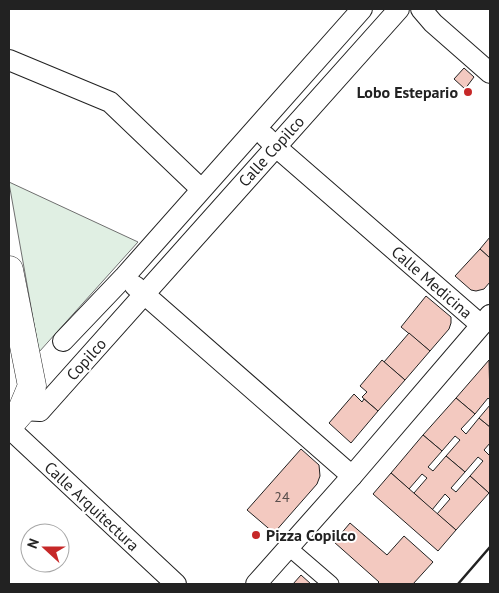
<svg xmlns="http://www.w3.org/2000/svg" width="499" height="593" viewBox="0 0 499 593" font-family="'PT Sans',sans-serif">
  <rect width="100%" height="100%" fill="#fff"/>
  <path fill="#e0efe3" stroke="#6f6f6f" d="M 9,182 L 138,242 L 39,352 L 9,183 Z"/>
  <g fill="#f3c9c0" stroke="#222">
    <path d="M 464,68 L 474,77 L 465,89 L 454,79 Z"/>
    <path d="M 490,237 L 490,258 L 480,249 Z"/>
    <path d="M 480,249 L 490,258 L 490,282 L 484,289 L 476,291 L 471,290 L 455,276 Z"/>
    <path d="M 426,296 L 451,317 L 451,323 L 449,329 L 430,351 L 401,327 Z"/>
    <path d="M 409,333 L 430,351 L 405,380 L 384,362 Z"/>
    <path d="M 382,360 L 405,380 L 378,411 L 362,397 L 367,392 L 360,386 Z"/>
    <path d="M 489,360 L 490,400 L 488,398 L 475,414 L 456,398 Z"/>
    <path d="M 354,394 L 362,402 L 364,399 L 378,411 L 351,443 L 329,423 Z"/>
    <path d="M 456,398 L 475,414 L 461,429 L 466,434 L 479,418 L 490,427 L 490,443 L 484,450 L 489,455 L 490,454 L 490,491 L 489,493 L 470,476 L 483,461 L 478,457 L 465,472 L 446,456 L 460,440 L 455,436 L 442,451 L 423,435 Z"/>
    <path d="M 490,405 L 490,427 L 479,418 Z"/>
    <path d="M 423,435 L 442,451 L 428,467 L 433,471 L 446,456 L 465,472 L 451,488 L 456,492 L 470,476 L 489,493 L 456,530 L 437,514 L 450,499 L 445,494 L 432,510 L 414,493 L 427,478 L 422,474 L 409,489 L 391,473 Z"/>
    <path d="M 301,449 L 319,465 L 320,476 L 317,484 L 274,533 L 247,510 Z"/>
    <path d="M 391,473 L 456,530 L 438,551 L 373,494 Z"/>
    <path d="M 350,523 L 387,555 L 404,536 L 433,562 L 413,584 L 377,584 L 379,582 L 334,542 Z"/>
    <path d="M 301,575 L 311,584 L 293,584 Z"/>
  </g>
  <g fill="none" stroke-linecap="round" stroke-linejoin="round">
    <defs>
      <path id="pedestrian" d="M 288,547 L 331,584"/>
      <g id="minor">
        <path d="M 421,9 L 433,23 L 490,73"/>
        <path d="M 9,60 L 110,102 L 201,189"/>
        <path d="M 265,136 L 275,146 L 481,325"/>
        <path d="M 135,286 L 352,476"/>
        <path d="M 63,341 L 125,276 L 362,9"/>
        <path d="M 22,410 L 40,411 L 399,9"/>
        <path d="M 9,428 L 176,584"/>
        <path d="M 256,584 L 352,476 L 490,315"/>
      </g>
      <path id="primary" d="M 9,270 L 32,386 L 22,410 L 9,425"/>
    </defs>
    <use href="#pedestrian" stroke="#222" stroke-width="17"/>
    <use href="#minor" stroke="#222" stroke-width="22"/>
    <use href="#primary" stroke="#222" stroke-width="29"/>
    <use href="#pedestrian" stroke="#fff" stroke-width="15"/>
    <use href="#minor" stroke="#fff" stroke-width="20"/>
    <use href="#primary" stroke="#fff" stroke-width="28"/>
    <path stroke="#222" stroke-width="2.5" d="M 458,584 L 490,547"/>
  </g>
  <g fill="#c62828" stroke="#fff" stroke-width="2">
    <circle cx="468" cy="92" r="5"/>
    <circle cx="256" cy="535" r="5"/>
  </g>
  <g text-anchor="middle" stroke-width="4" stroke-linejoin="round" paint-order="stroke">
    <g font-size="14" fill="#564c4a">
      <text x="282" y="502">24</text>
    </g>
    <g font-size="16" font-weight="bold" fill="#222" stroke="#fff" text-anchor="end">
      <text x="458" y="98">Lobo Estepario</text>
      <text x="266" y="541" text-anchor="start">Pizza Copilco</text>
    </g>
    <g font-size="16" fill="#222" stroke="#fff">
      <text transform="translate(271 151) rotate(-48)" y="6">Calle Copilco</text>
      <text transform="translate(432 282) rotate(41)" y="6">Calle Medicina</text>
      <text transform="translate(86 359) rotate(-48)" y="6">Copilco</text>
      <text transform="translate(92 506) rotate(43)" y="6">Calle Arquitectura</text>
    </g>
  </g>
  <rect width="499" height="593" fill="none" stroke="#222222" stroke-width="20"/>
  <g transform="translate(45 548) rotate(291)"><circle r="24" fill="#ffffff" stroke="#a7a7a7"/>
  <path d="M0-4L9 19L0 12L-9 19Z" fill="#c62828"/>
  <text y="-8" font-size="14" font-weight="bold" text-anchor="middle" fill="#222222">N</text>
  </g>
</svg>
